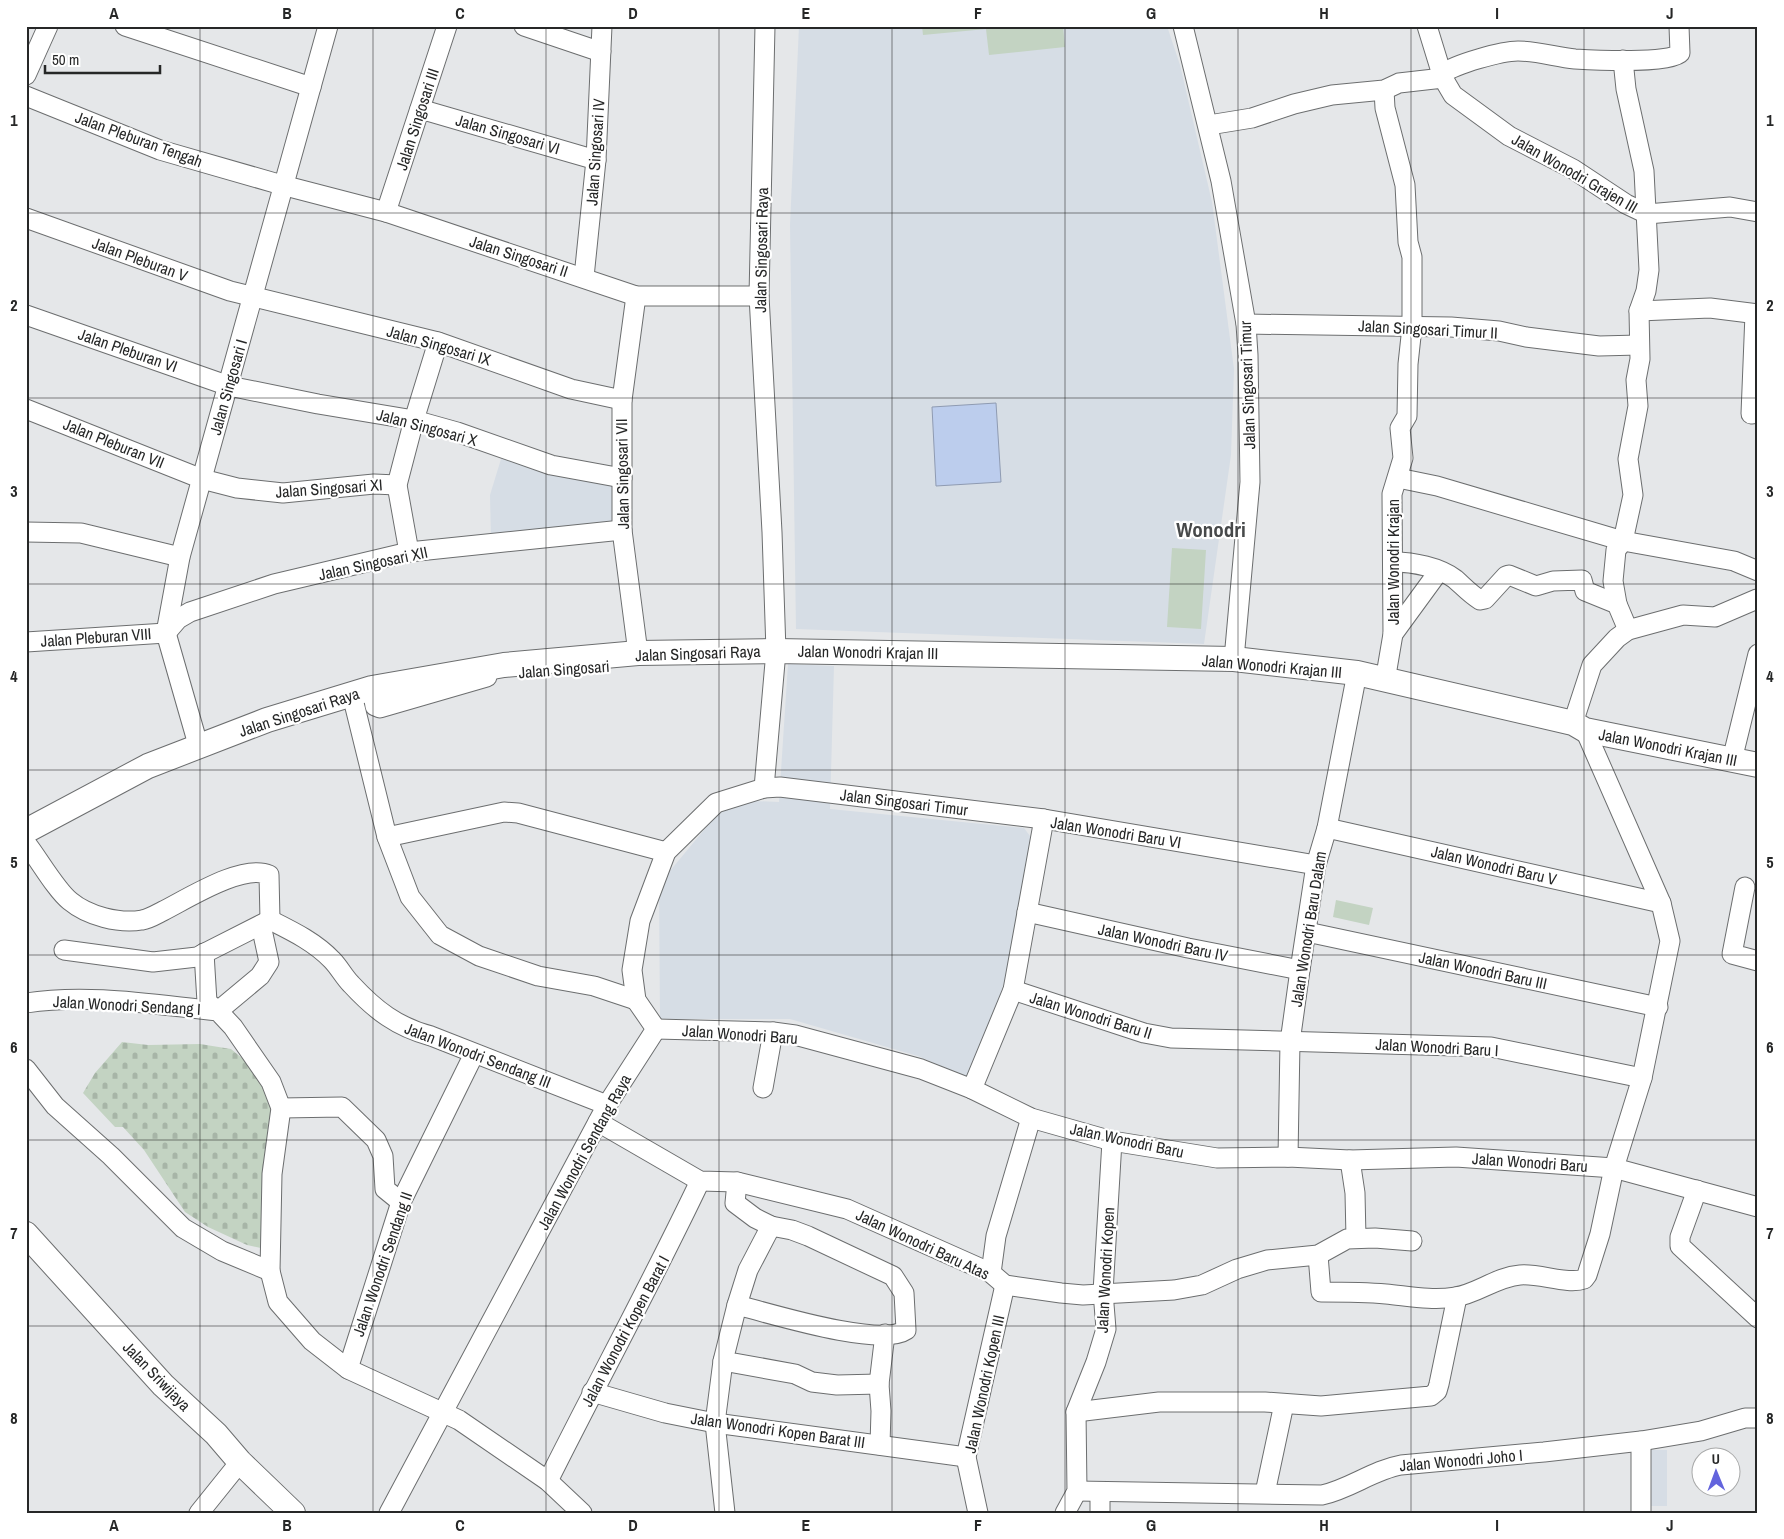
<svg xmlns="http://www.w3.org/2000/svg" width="1784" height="1539" viewBox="0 0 1784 1539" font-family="'Archivo Narrow',sans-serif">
  <defs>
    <pattern id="cemetery-stones" width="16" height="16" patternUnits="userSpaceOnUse" patternTransform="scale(1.25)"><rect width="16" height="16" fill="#c3d3c2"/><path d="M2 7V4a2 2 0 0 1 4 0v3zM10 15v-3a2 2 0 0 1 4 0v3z" fill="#a7b5a7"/></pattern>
  </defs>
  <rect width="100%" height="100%" fill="#e5e7e9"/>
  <g fill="#d6dde5">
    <path d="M 799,26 L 1167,26 L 1180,65 L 1212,202 L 1234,369 L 1231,455 L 1204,644 L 796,629 L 790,225 Z"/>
    <path d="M 501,459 L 616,479 L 617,527 L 491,539 L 490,495 Z"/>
    <path d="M 788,664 L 834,666 L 830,809 L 1024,828 L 1033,840 L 1019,925 L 1001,993 L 967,1077 L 918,1056 L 790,1019 L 660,1019 L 659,884 L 724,806 L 753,801 L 779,802 Z"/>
    <rect x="1647" y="1450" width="20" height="56"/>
  </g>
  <path fill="url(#cemetery-stones)" d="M 122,1042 L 148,1045 L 200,1044 L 231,1049 L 253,1067 L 273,1095 L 270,1250 L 247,1245 L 208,1227 L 185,1212 L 144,1150 L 123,1127 L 115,1127 L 83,1093 L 95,1073 Z"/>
  <g fill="#c3d3c2">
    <path d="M 922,26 L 1063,26 L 1065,47 L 989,55 L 986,29 L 923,35 Z"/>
    <path d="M 1172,548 L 1206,550 L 1201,629 L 1167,627 Z"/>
    <path d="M 1336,900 L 1373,908 L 1369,925 L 1333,917 Z"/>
  </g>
  <path fill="#bccded" stroke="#8f9bb2" d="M 996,403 L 1001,482 L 936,486 L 932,407 Z"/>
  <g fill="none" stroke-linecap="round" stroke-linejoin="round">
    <defs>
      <g id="minor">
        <path d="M 125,26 L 311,87"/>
        <path d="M 524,26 L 601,52"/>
        <path d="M 1183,26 L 1221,181 L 1246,324 L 1248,355 L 1250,482 L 1234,659"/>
        <path d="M 1427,26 L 1443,78"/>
        <path d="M 1442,74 C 1455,64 1502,51 1518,51 C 1537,51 1556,57 1575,59 C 1592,60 1672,64 1680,53 L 1679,26"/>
        <path d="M 26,75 L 48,26"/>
        <path d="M 1384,90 L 1385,108 L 1405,185 L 1408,242 L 1412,257 L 1412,327 L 1408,364 L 1407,416 L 1400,428 L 1403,458 L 1392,494 L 1393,634 L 1385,681"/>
        <path d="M 26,96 L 160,150 L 282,185 L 386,212 L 636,296 L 759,296"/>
        <path d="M 420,109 L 596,160"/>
        <path d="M 1209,125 L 1252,118 L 1294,104 L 1332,95 L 1384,90 L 1399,83 L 1443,78 L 1453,95 L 1509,136 L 1573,169 L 1626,204 L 1647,214 L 1730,207 L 1758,212"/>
        <path d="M 386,212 L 447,26"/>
        <path d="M 26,218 L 230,291 L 438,342 L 571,389 L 622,400"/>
        <path d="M 584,277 L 596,160 L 602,26"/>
        <path d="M 636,296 L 622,400 L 622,530 L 638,653"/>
        <path d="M 1639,311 L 1710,308 L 1758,314"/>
        <path d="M 1755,314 L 1751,414 L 1758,413"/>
        <path d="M 26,315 L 229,386 L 318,404 L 414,420 L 457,432 L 551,465 L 622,478"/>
        <path d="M 1246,324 L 1451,327 L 1499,331 L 1526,337 L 1599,346 L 1639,345"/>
        <path d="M 26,409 L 202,479 L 237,488 L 283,493 L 374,484 L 397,485"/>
        <path d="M 1398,478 L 1437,486 L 1623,541 L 1734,561 L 1758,571"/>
        <path d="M 26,532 L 81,533 L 180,557"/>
        <path d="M 409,552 L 397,485 L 414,420 L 438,342"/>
        <path d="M 1394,562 C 1413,562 1439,567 1455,579 C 1463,586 1470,594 1480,600 L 1485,599 L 1506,576 L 1509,575 L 1536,586 L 1553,581 L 1582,580 L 1585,591 L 1617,604 L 1628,630"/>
        <path d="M 1617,604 L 1613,581 L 1616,550 L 1623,541 L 1633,495 L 1628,459 L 1638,406 L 1636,380 L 1640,359 L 1639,311 L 1646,291 L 1649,270 L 1644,171 L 1626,89 L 1623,60"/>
        <path d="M 1393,634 L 1439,571"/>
        <path d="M 26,642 L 166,633 L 178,619 L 190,612 L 274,584 L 409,552 L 622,530"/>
        <path d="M 372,688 L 375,706 L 380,708 L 487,677"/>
        <path d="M 352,695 L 387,837 L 410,897 L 440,935 L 479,956 L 538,976 L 594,986 L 636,1000"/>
        <path d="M 1573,723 L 1592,665 L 1617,638 L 1628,630 L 1683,615 L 1715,617 L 1757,599"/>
        <path d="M 199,748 L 166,633 L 180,557 L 328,26"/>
        <path d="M 1732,760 L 1758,654"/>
        <path d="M 764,788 L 780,787 L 1044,819"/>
        <path d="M 1327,828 L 1661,903"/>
        <path d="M 387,837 L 504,812 L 518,813 L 666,852"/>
        <path d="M 26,843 C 38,858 56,890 70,901 C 88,916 119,924 142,920 C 149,919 157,914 163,911 C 187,899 243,863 269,875 L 270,920"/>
        <path d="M 1745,887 L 1732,954 L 1758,961"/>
        <path d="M 1027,912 L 1188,948 L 1300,970"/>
        <path d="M 1307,932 L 1658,1007"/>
        <path d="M 64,950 L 153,962 L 197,957 L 270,920 C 292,931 315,942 332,960 C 339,967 344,977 351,984 C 375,1010 397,1027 431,1036 L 607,1105"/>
        <path d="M 204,953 L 207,1002 L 218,1011 L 260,976 L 269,962 L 261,925"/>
        <path d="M 1013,990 L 1144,1033 L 1171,1038 L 1491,1047 L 1642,1078"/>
        <path d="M 26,1003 C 89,993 156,1005 218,1011 L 233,1027 L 271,1082 L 281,1108 L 272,1174 L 270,1271 L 278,1302 L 312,1341 L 348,1369 L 459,1420 L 548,1481 L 582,1513"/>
        <path d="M 656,1029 L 773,1032 L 795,1035 L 921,1069 L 972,1089 L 1031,1118 L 1112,1141 L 1217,1158 L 1288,1157 L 1350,1160 L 1456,1157 L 1614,1168 L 1758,1207"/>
        <path d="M 26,1069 L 55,1106 L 111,1156 L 183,1228 L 222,1251 L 270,1271"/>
        <path d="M 763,1088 L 773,1032"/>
        <path d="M 972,1089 L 1013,990 L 1044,819 L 1316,865"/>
        <path d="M 281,1108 L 342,1107 L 376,1140 L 383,1156 L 385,1189 L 401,1202"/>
        <path d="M 598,1122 L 700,1181 L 737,1182 L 847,1209 L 991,1273 L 1005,1285 L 1061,1293 L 1083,1295 L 1174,1290 L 1202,1285 L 1237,1269 L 1267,1260 L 1318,1255 L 1347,1239 L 1375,1238 L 1412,1241"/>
        <path d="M 1288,1157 L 1290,1042 L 1300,970 L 1316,865 L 1327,828 L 1357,673"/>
        <path d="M 1350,1160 L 1355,1193 L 1356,1238"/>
        <path d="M 737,1182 L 735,1203 L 755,1218 L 771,1226 L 748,1270 L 737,1305"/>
        <path d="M 1697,1190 L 1680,1237 L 1680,1246 L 1758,1318"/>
        <path d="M 771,1226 L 792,1230 L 808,1236 L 893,1276 L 904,1293 L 906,1330 C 880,1348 769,1313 737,1305 L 723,1361 L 795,1374 L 812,1382 L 837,1385 L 879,1384 L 881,1411 L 880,1445"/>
        <path d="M 1318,1255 L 1321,1292 C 1342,1292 1364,1292 1386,1294 C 1408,1296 1432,1301 1455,1297 C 1477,1294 1496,1277 1520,1275 C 1539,1273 1568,1285 1584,1279 L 1587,1275 L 1600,1234 L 1614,1168 L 1642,1078 L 1670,941 L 1661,903 L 1585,730"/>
        <path d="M 991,1273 L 996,1236 L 1031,1118"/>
        <path d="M 723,1361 L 715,1423 L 725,1513"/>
        <path d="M 348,1369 L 401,1202 L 474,1054"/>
        <path d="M 879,1384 L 885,1334"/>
        <path d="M 592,1392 L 665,1413 L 715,1423 L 966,1457"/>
        <path d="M 1076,1412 L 1159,1402 L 1265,1402 L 1321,1406 L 1431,1396 L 1437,1391 L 1439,1384 L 1457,1297"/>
        <path d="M 1641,1441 L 1641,1513"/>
        <path d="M 548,1481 C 598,1381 652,1282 700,1181"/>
        <path d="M 1077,1491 L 1322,1495 C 1350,1489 1373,1470 1401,1465 L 1544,1452 L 1641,1441 L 1701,1431 L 1745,1418 L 1758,1418"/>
        <path d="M 1265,1493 L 1284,1404"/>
        <path d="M 199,1513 L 240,1462"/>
        <path d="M 389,1513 L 607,1105 L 656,1029 L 636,1000 L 632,970 L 640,921 L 666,852 L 716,803 L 764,788 L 776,651 L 772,532 L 759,296 L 765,26"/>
        <path d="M 978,1513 L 966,1457 L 1005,1285"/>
        <path d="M 1065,1513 L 1077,1491 L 1076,1412 L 1096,1362 L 1106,1329 L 1103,1292 L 1112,1141"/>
        <path d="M 1100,1513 L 1100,1492"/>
      </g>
      <g id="major">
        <path d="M 26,831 L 148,766 L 267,720 L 372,688 L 504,665 L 638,653 L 776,651 L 1234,659 L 1357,673 L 1573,723 L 1585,730 L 1758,765"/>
        <path d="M 26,1234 L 163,1385 L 216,1434 L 240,1462 L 293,1513"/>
      </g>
    </defs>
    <use href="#minor" stroke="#6c6e6f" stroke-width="21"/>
    <use href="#major" stroke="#6c6e6f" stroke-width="26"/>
    <use href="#minor" stroke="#fff" stroke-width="19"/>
    <use href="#major" stroke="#fff" stroke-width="24"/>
  </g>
  <path fill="none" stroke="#262727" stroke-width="1" stroke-opacity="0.55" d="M 200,26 L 200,1513M 373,26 L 373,1513M 546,26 L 546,1513M 719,26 L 719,1513M 892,26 L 892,1513M 1065,26 L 1065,1513M 1238,26 L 1238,1513M 1411,26 L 1411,1513M 1584,26 L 1584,1513M 26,213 L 1758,213M 26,398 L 1758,398M 26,584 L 1758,584M 26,770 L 1758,770M 26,955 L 1758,955M 26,1140 L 1758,1140M 26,1326 L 1758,1326"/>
  <g text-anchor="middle" stroke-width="4.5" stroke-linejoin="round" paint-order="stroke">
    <g font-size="16" fill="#262727" stroke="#fff">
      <text transform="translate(417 119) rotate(-72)" y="6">Jalan Singosari III</text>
      <text transform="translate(508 134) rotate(16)" y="6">Jalan Singosari VI</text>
      <text transform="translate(139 139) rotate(20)" y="6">Jalan Pleburan Tengah</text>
      <text transform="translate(595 152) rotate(-86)" y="6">Jalan Singosari IV</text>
      <text transform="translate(1575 173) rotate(30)" y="6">Jalan Wonodri Grajen III</text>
      <text transform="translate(761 250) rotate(-89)" y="6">Jalan Singosari Raya</text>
      <text transform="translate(519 256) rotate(18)" y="6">Jalan Singosari II</text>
      <text transform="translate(140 259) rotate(20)" y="6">Jalan Pleburan V</text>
      <text transform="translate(1428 329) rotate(3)" y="6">Jalan Singosari Timur II</text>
      <text transform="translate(439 345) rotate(16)" y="6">Jalan Singosari IX</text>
      <text transform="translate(128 350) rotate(19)" y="6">Jalan Pleburan VI</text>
      <text transform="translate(1247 385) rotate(-92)" y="6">Jalan Singosari Timur</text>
      <text transform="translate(228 387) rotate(-74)" y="6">Jalan Singosari I</text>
      <text transform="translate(427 427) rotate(15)" y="6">Jalan Singosari X</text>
      <text transform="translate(114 443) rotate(22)" y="6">Jalan Pleburan VII</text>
      <text transform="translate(622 474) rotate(-91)" y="6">Jalan Singosari VII</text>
      <text transform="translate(329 488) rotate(-4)" y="6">Jalan Singosari XI</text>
      <text transform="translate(1393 562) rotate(-90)" y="6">Jalan Wonodri Krajan</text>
      <text transform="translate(373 563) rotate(-12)" y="6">Jalan Singosari XII</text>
      <text transform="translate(96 637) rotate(-4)" y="6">Jalan Pleburan VIII</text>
      <text transform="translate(868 652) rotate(1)" y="6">Jalan Wonodri Krajan III</text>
      <text transform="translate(698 653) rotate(-2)" y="6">Jalan Singosari Raya</text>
      <text transform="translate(1272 666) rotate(5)" y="6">Jalan Wonodri Krajan III</text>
      <text transform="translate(564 669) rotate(-4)" y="6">Jalan Singosari</text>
      <text transform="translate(299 712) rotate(-18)" y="6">Jalan Singosari Raya</text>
      <text transform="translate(1668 747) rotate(11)" y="6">Jalan Wonodri Krajan III</text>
      <text transform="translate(904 802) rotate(7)" y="6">Jalan Singosari Timur</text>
      <text transform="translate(1116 832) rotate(9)" y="6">Jalan Wonodri Baru VI</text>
      <text transform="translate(1494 865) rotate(13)" y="6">Jalan Wonodri Baru V</text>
      <text transform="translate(1308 929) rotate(-81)" y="6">Jalan Wonodri Baru Dalam</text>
      <text transform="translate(1163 942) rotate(12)" y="6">Jalan Wonodri Baru IV</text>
      <text transform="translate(1483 970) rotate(12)" y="6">Jalan Wonodri Baru III</text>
      <text transform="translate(127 1005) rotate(3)" y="6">Jalan Wonodri Sendang I</text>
      <text transform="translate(1091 1015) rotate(17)" y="6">Jalan Wonodri Baru II</text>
      <text transform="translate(740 1034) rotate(4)" y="6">Jalan Wonodri Baru</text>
      <text transform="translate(1437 1047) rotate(3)" y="6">Jalan Wonodri Baru I</text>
      <text transform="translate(478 1055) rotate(21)" y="6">Jalan Wonodri Sendang III</text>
      <text transform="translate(1127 1140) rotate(12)" y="6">Jalan Wonodri Baru</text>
      <text transform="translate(584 1152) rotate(-61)" y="6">Jalan Wonodri Sendang Raya</text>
      <text transform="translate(1530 1162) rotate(4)" y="6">Jalan Wonodri Baru</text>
      <text transform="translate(923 1244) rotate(25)" y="6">Jalan Wonodri Baru Atas</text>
      <text transform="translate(382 1264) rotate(-71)" y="6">Jalan Wonodri Sendang II</text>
      <text transform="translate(1105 1270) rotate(-87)" y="6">Jalan Wonodri Kopen</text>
      <text transform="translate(625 1331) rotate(-62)" y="6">Jalan Wonodri Kopen Barat I</text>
      <text transform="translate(157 1376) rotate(46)" y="6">Jalan Sriwijaya</text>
      <text transform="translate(984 1384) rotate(-78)" y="6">Jalan Wonodri Kopen III</text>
      <text transform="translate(778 1430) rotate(8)" y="6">Jalan Wonodri Kopen Barat III</text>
      <text transform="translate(1461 1460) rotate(-5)" y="6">Jalan Wonodri Joho I</text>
    </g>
    <g font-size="21" font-weight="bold" fill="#47494a" stroke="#fff">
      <text x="1211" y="537">Wonodri</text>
    </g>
  </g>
  <rect width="1784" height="1539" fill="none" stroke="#ffffff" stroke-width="55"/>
  <g transform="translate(1716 1472) rotate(359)"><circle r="24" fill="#ffffff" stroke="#a8a9a9"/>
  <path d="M0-4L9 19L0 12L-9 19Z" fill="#6364dd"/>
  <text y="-8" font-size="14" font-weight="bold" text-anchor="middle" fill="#262727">U</text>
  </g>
  <path d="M45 65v8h115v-8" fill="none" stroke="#262727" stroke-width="2.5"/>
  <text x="52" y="65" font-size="15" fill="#262727" stroke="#ffffff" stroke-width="4" paint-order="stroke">50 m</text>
  <rect x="28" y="28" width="1728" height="1484" fill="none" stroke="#262727" stroke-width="2"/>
  <g font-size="16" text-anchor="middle" font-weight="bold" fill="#262727">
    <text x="114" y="19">A</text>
    <text x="287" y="19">B</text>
    <text x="460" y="19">C</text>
    <text x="633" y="19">D</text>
    <text x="806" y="19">E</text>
    <text x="978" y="19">F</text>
    <text x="1151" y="19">G</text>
    <text x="1324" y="19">H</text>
    <text x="1497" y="19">I</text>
    <text x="1670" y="19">J</text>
    <text x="14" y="126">1</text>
    <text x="1770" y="126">1</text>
    <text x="14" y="311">2</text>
    <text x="1770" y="311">2</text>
    <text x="14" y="497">3</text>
    <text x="1770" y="497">3</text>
    <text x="14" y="682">4</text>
    <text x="1770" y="682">4</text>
    <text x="14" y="868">5</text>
    <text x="1770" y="868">5</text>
    <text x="14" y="1053">6</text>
    <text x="1770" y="1053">6</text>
    <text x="14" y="1239">7</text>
    <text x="1770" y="1239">7</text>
    <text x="14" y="1424">8</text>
    <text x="1770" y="1424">8</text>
    <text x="114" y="1531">A</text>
    <text x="287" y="1531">B</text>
    <text x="460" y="1531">C</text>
    <text x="633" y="1531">D</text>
    <text x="806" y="1531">E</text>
    <text x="978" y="1531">F</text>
    <text x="1151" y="1531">G</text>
    <text x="1324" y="1531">H</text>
    <text x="1497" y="1531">I</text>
    <text x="1670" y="1531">J</text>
  </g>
</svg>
